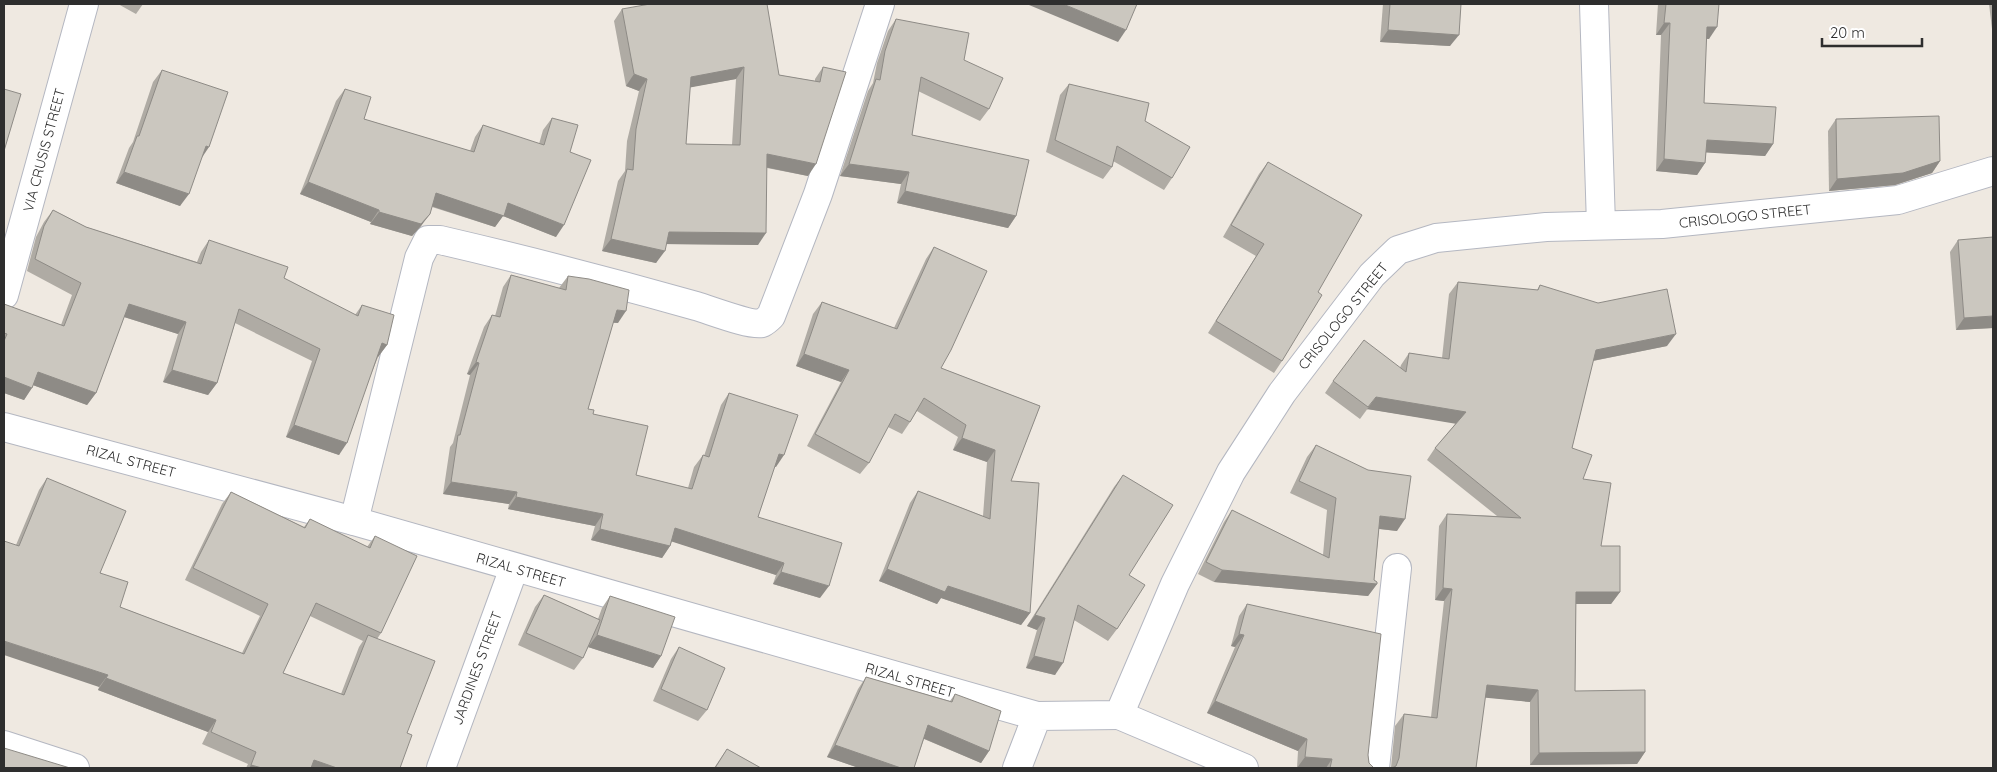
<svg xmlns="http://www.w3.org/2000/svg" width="1997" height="772" viewBox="0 0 1997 772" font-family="Quicksand,sans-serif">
  <rect width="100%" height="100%" fill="#efe9e1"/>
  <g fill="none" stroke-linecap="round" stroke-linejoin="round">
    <defs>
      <g id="minor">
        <path d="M 1594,4 L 1601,225"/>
        <path d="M 4,295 L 84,4"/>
        <path d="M 4,427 L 354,521 L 1037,716"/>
        <path d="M 354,521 L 419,258 L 428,240 L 440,240 C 526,260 611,282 696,306 C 710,310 751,326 762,323 C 766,321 769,318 771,316 L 818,194 L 880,4"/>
        <path d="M 1119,715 L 1244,768"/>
        <path d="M 4,745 L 75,768"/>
        <path d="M 441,768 L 514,568"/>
        <path d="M 1017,768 L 1037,716 L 1119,715 L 1175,584 L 1231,472 L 1282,393 L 1372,275 L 1398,250 L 1436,238 L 1546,227 L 1662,224 L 1898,200 L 1993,171"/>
        <path d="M 1375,768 L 1397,568"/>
      </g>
    </defs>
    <use href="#minor" stroke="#b4b7c1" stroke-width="30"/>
    <use href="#minor" stroke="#fff" stroke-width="28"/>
  </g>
  <g fill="#afaba4" fill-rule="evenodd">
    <path d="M 118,4 L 143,4 L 136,14 Z"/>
    <path d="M 1383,4 L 1461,4 L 1450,46 L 1380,42 Z"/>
    <path d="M 1658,4 L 1719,4 L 1709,39 L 1706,39 L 1704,103 L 1773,144 L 1765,156 L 1706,152 L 1705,163 L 1697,175 L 1656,171 L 1661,35 L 1656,35 Z"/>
    <path d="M 1989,4 L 1993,4 L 1993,29 L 1992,29 Z"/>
    <path d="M 622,9 L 779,75 L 815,81 L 815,79 L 823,67 L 808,176 L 767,168 L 758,245 L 666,244 L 656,263 L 602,251 L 618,181 L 625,171 L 627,141 L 639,91 L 626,86 L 614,21 ZM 736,79 L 732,145 L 686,144 L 690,87 Z"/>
    <path d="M 896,19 L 964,60 L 989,109 L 980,121 L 918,91 L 912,135 L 1016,216 L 1008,228 L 897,203 L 901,184 L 840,176 L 868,91 L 873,83 L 877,63 L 888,31 Z"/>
    <path d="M 162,70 L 201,159 L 180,206 L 116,183 L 129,148 L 133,142 L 153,82 Z"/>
    <path d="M 1069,84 L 1145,121 L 1172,178 L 1164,190 L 1113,161 L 1112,167 L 1103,179 L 1046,152 L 1060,95 Z"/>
    <path d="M 345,89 L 364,119 L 470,151 L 475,137 L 483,125 L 539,144 L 543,130 L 552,118 L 570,152 L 556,237 L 503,216 L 495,227 L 432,207 L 421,226 L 412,236 L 370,224 L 371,222 L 300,194 L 336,101 Z"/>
    <path d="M 1836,119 L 1940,161 L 1932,173 L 1895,185 L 1829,191 L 1828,131 Z"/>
    <path d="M 1268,162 L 1318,292 L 1282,361 L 1274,373 L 1208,333 L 1256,256 L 1223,237 L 1259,174 Z"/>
    <path d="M 53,210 L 86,227 L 197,262 L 201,252 L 209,240 L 355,315 L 362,305 L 387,345 L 378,357 L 339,455 L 286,437 L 312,361 L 235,323 L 217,383 L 208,395 L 163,382 L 178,334 L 124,317 L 96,393 L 87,405 L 33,385 L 24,400 L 4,393 L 4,304 L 61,325 L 72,295 L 27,271 L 36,237 L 44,222 Z"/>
    <path d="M 1958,240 L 1993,328 L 1956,330 L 1950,252 Z"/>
    <path d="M 934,247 L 941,368 L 1040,406 L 1011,481 L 1030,613 L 1021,625 L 941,598 L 937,604 L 879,581 L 910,503 L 918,491 L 983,516 L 987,462 L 953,450 L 958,437 L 917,411 L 910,422 L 902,434 L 888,427 L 869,463 L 860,474 L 807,446 L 841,382 L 796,366 L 813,314 L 822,302 L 894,328 L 926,259 Z"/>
    <path d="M 511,275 L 559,288 L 568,276 L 618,323 L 613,323 L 588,409 L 593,414 L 636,475 L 688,488 L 694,467 L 703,455 L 704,456 L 721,405 L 729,393 L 776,467 L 774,467 L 758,517 L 820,598 L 773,584 L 776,575 L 672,541 L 670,546 L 662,558 L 591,540 L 595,526 L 508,509 L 509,504 L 443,494 L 450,447 L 453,443 L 470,375 L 467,374 L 484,327 L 492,315 L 495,316 L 503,287 Z"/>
    <path d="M 1458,282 L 1537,290 L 1540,285 L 1667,346 L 1593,361 L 1572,448 L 1583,479 L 1601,546 L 1620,592 L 1611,604 L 1576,604 L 1575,691 L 1645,752 L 1637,764 L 1530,765 L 1530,702 L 1485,697 L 1476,768 L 1391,768 L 1395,726 L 1404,714 L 1431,717 L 1444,601 L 1435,600 L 1439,526 L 1447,514 L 1497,516 L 1427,460 L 1435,448 L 1456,423 L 1367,409 L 1360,419 L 1325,393 L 1333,381 L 1400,368 L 1401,365 L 1409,353 L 1442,358 L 1449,294 Z"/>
    <path d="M 1316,445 L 1397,531 L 1379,529 L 1374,580 L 1377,584 L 1368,596 L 1214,582 L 1198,574 L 1224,522 L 1232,510 L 1323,555 L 1327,510 L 1290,493 L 1307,457 Z"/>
    <path d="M 1123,475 L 1129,575 L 1117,629 L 1108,641 L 1074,620 L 1055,675 L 1026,668 L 1037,630 L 1027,626 L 1114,487 Z"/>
    <path d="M 47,478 L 120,607 L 242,653 L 260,616 L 185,580 L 222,504 L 231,492 L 304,527 L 310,519 L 367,547 L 375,536 L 381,633 L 377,639 L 407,733 L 400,768 L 246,768 L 248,764 L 202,744 L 208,732 L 98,690 L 99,687 L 16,545 L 39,490 ZM 310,616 L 363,641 L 359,647 L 341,694 L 283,673 Z"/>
    <path d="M 544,595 L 598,619 L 602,608 L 610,596 L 661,656 L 653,668 L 588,647 L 583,658 L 574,670 L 518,645 L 535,607 Z"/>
    <path d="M 1247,604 L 1368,755 L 1369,763 L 1374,768 L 1297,768 L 1298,751 L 1207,713 L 1235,647 L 1231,646 L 1239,616 Z"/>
    <path d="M 679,647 L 707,710 L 698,721 L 653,701 L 671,659 Z"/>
    <path d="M 866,677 L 950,701 L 955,694 L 989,751 L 981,763 L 924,739 L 914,768 L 859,768 L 827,757 L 858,689 Z"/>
    <path d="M 727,749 L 761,768 L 714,768 Z"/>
  </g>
  <g fill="#8e8b86">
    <path d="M 1030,4 L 1063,4 L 1126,30 L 1118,42 L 1029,5 Z"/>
    <path d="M 1664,23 L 1670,23 L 1661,35 L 1656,35 Z"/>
    <path d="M 1707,27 L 1717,27 L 1709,39 L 1698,38 Z"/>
    <path d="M 1388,30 L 1459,35 L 1450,46 L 1380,42 Z"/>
    <path d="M 744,67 L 736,79 L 682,89 L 691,77 Z"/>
    <path d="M 634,74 L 647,79 L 639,91 L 626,86 Z"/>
    <path d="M 1707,140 L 1773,144 L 1765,156 L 1698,152 Z"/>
    <path d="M 206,146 L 209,147 L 201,159 Z"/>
    <path d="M 767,154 L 816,164 L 808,176 L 759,166 Z"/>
    <path d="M 1664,159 L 1705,163 L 1697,175 L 1656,171 Z"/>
    <path d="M 1940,161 L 1932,173 L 1895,185 L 1829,191 L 1837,179 Z"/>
    <path d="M 849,164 L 909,172 L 901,184 L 840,176 Z"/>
    <path d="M 124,172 L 189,194 L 180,206 L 116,183 Z"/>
    <path d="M 308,182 L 379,210 L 371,222 L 300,194 Z"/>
    <path d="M 905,191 L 1016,216 L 1008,228 L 897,203 Z"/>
    <path d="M 436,193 L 508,203 L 564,225 L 556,237 L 503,216 L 495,227 L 428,205 Z"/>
    <path d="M 379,212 L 430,214 L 421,226 L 412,236 L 370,224 Z"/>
    <path d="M 669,232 L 766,233 L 758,245 L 661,244 Z"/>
    <path d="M 611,239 L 665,251 L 656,263 L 602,251 Z"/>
    <path d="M 129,304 L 186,322 L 178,334 L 121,316 Z"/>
    <path d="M 617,310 L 626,311 L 618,323 L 609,322 Z"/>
    <path d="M 1993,316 L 1993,328 L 1956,330 L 1964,318 Z"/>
    <path d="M 1676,334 L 1667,346 L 1587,362 L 1596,350 Z"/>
    <path d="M 382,343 L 387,345 L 378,357 L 374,355 Z"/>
    <path d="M 804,354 L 849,370 L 841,382 L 796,366 Z"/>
    <path d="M 476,362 L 479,363 L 470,375 L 467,374 Z"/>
    <path d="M 172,370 L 217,383 L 208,395 L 163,382 Z"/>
    <path d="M 38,372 L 96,393 L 87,405 L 30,384 Z"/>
    <path d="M 4,377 L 32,388 L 24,400 L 4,393 Z"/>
    <path d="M 1376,397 L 1466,412 L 1457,424 L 1367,409 L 1360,419 Z"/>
    <path d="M 294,425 L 347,443 L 339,455 L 286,437 Z"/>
    <path d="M 962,438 L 995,450 L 987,462 L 953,450 Z"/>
    <path d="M 779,454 L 784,455 L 776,467 L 770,465 Z"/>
    <path d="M 451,482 L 517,492 L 509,504 L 443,494 Z"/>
    <path d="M 516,497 L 603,514 L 595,526 L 508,509 Z"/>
    <path d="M 1380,516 L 1405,519 L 1397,531 L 1372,528 Z"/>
    <path d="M 675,528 L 784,563 L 776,575 L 667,540 Z"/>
    <path d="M 600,529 L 670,546 L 662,558 L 591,540 Z"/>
    <path d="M 887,569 L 948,586 L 1030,613 L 1021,625 L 941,598 L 937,604 L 879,581 Z"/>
    <path d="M 1222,570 L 1377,584 L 1368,596 L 1214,582 Z"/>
    <path d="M 781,572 L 829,586 L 820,598 L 773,584 Z"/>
    <path d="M 1443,588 L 1452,589 L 1444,601 L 1435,600 Z"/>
    <path d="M 1576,592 L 1620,592 L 1611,604 L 1567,604 Z"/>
    <path d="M 1035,615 L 1045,618 L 1037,630 L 1027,626 Z"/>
    <path d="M 1239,634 L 1244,635 L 1235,647 L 1231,646 Z"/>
    <path d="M 597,635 L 661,656 L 653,668 L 588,647 Z"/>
    <path d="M 4,641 L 108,675 L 99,687 L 4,655 Z"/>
    <path d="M 1034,656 L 1063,663 L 1055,675 L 1026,668 Z"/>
    <path d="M 106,678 L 216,720 L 208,732 L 98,690 Z"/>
    <path d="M 1487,685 L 1538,690 L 1530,702 L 1478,697 Z"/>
    <path d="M 1215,701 L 1307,739 L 1298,751 L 1207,713 Z"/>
    <path d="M 928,725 L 989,751 L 981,763 L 920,737 Z"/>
    <path d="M 835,745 L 901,768 L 859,768 L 827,757 Z"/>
    <path d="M 1645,752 L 1637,764 L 1530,765 L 1539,753 Z"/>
    <path d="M 1305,757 L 1332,759 L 1326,768 L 1297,768 Z"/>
    <path d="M 314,760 L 337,768 L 308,768 Z"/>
    <path d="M 251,765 L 262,768 L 249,768 Z"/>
  </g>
  <g fill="#cbc7bf" stroke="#8e8b86" fill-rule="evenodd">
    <path d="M 650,4 L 767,4 L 779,75 L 820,82 L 823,67 L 846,72 L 816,164 L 767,154 L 766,233 L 669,232 L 665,251 L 611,239 L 627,169 L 633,170 L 636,129 L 647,79 L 634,74 L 622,9 ZM 744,67 L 740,145 L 686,144 L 691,77 Z"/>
    <path d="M 1063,4 L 1137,4 L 1126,30 Z"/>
    <path d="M 1390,4 L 1461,4 L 1459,35 L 1388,30 Z"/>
    <path d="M 1666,4 L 1719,4 L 1717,27 L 1707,27 L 1704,103 L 1776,107 L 1773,144 L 1707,140 L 1705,163 L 1664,159 L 1670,23 L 1664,23 Z"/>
    <path d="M 896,19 L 969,33 L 964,60 L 1003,78 L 989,109 L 921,77 L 912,135 L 1029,160 L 1016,216 L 905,191 L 909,172 L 849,164 L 876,79 L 880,80 L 885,51 Z"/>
    <path d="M 162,70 L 228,92 L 209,147 L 206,146 L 189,194 L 124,172 L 137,136 L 139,136 Z"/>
    <path d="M 1069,84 L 1149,103 L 1145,121 L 1190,147 L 1172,178 L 1117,146 L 1112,167 L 1055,140 Z"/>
    <path d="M 4,89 L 21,94 L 4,151 Z"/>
    <path d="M 345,89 L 371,97 L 364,119 L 474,152 L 483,125 L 544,145 L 552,118 L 578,125 L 570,152 L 591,160 L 564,225 L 508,203 L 504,216 L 436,193 L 430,214 L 421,224 L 379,212 L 379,210 L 308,182 Z"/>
    <path d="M 1939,116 L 1940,161 L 1903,173 L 1837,179 L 1836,119 Z"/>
    <path d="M 1268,162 L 1362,215 L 1318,292 L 1322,295 L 1282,361 L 1216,321 L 1264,244 L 1231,225 Z"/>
    <path d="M 53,210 L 86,227 L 201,264 L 209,240 L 288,267 L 284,278 L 358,316 L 362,305 L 394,315 L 387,345 L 382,343 L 347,443 L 294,425 L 320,349 L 239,309 L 217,383 L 172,370 L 186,322 L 129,304 L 96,393 L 38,372 L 32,388 L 4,377 L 4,341 L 7,334 L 4,333 L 4,304 L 64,326 L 81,283 L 35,259 L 44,226 Z"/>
    <path d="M 1993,237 L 1993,316 L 1964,318 L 1958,240 Z"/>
    <path d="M 934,247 L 987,271 L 951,350 L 941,368 L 1040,406 L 1011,481 L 1039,483 L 1030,613 L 948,586 L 945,592 L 887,569 L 918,491 L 990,519 L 995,450 L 962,438 L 966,425 L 924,398 L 910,422 L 895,414 L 869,463 L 815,434 L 849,370 L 804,354 L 822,302 L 897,329 Z"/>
    <path d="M 511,275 L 566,290 L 568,276 L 589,279 L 629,290 L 626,311 L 617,310 L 588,409 L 594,410 L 593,414 L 648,426 L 636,475 L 692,489 L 703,455 L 709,457 L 729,393 L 798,415 L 784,455 L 779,454 L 758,517 L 842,543 L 829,586 L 781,572 L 784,563 L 675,528 L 670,546 L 600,529 L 603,514 L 516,497 L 517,492 L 451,482 L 458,435 L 460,435 L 479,363 L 476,362 L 492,315 L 500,317 Z"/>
    <path d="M 1458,282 L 1538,290 L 1540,285 L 1598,303 L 1667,289 L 1676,334 L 1596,350 L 1572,448 L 1592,455 L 1583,479 L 1611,483 L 1601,546 L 1620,546 L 1620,592 L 1576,592 L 1575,691 L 1645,690 L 1645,752 L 1539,753 L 1538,690 L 1487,685 L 1476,768 L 1392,768 L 1396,766 L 1399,758 L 1404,714 L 1437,718 L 1452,589 L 1443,588 L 1447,514 L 1521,518 L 1435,448 L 1466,412 L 1376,397 L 1368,407 L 1333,381 L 1364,340 L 1406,372 L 1409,353 L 1449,359 Z"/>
    <path d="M 1316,445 L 1368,470 L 1411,476 L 1405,519 L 1380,516 L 1374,580 L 1377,582 L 1377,584 L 1222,570 L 1206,562 L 1232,510 L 1329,558 L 1336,498 L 1299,481 Z"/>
    <path d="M 1123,475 L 1173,505 L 1129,575 L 1145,585 L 1117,629 L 1078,605 L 1063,663 L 1034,656 L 1045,618 L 1035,615 Z"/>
    <path d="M 47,478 L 126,511 L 100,573 L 128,582 L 120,607 L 244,654 L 268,604 L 193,568 L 231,492 L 305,528 L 310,519 L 370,548 L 375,536 L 417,556 L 381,633 L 316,603 L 283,673 L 344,695 L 368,635 L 435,661 L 407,733 L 412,735 L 400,768 L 337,768 L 314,760 L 311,768 L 262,768 L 251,765 L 256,752 L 211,732 L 216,720 L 106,678 L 108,675 L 4,641 L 4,541 L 19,546 Z"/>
    <path d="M 544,595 L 600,620 L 583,658 L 526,633 Z"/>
    <path d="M 610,596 L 675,617 L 661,656 L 597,635 Z"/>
    <path d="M 1247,604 L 1381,634 L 1368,755 L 1369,763 L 1374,768 L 1330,768 L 1332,759 L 1305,757 L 1307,739 L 1215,701 L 1244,635 L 1239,634 Z"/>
    <path d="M 679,647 L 725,668 L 707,710 L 661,689 Z"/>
    <path d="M 866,677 L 952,702 L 955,694 L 1001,711 L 989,751 L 928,725 L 914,768 L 901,768 L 835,745 Z"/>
    <path d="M 4,748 L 70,768 L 4,768 Z"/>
    <path d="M 727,749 L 761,768 L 715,768 Z"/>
  </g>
  <g text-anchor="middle" stroke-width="4" stroke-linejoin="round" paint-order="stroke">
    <g font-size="14" fill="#2e2e2e" stroke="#fff">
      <text transform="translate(44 150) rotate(-75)" y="5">VIA CRUSIS STREET</text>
      <text transform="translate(1745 216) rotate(-6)" y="5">CRISOLOGO STREET</text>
      <text transform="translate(1343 316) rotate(-51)" y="5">CRISOLOGO STREET</text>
      <text transform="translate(131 461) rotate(15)" y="5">RIZAL STREET</text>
      <text transform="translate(521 570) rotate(16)" y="5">RIZAL STREET</text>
      <text transform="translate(477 668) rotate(-70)" y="5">JARDINES STREET</text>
      <text transform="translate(910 680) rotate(16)" y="5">RIZAL STREET</text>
    </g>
  </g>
  <rect width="1997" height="772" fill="none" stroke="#2e2e2e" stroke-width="10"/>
  <path d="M1822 38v8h100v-8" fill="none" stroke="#2e2e2e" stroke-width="2.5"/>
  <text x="1830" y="38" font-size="15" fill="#2e2e2e" stroke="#ffffff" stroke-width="4" paint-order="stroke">20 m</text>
</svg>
